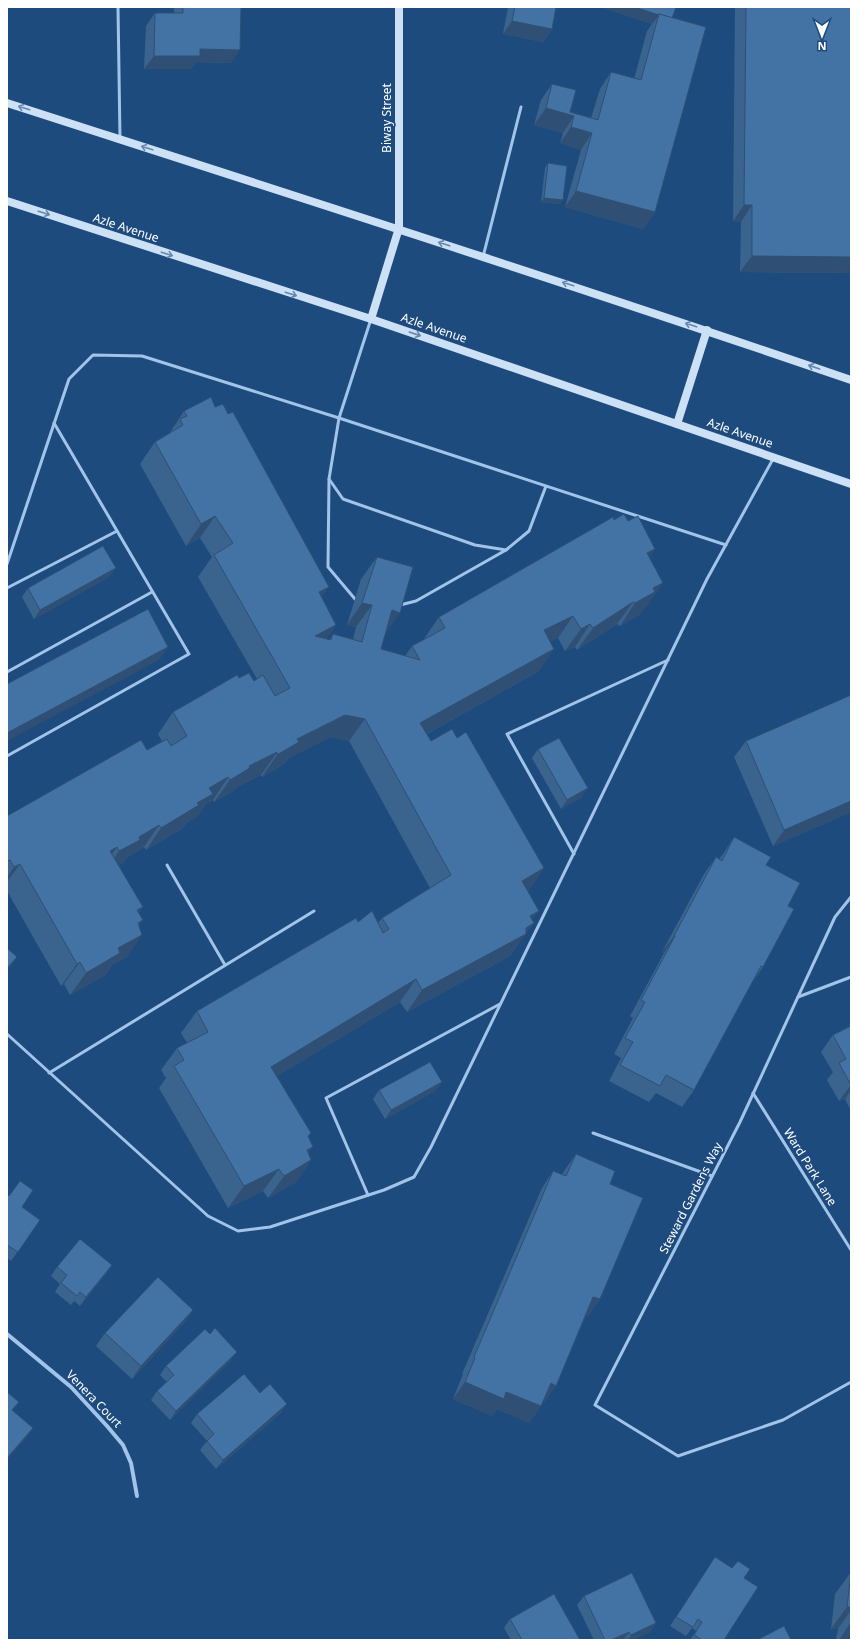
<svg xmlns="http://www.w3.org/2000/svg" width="858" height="1647" viewBox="0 0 858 1647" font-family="'Noto Sans',sans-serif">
  <rect width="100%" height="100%" fill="#1e4b7e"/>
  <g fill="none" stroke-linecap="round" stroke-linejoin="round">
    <g stroke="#a1c4e8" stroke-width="3">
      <path d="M 118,7 L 120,139"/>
      <path d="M 483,257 L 521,107"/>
      <path d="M 329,479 L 328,567 L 355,599"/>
      <path d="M 546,486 L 529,531 L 506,550 L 475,545 L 343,499 L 329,479 L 339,418 L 726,545"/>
      <path d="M 7,564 L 69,379 L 93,355 L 142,356 L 339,418 L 371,319"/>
      <path d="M 7,588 L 117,531"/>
      <path d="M 400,605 L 416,601 L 506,550"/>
      <path d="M 7,672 L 152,592"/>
      <path d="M 7,756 L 189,654 L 54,423"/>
      <path d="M 574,854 L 507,734 L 668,660"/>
      <path d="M 167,865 L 225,965"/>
      <path d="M 851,897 L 835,917 L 740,1122 L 595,1405 L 678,1456 L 783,1420 L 851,1382"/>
      <path d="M 798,997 L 851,977"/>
      <path d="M 7,1034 L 208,1216 L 238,1231 L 270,1227 L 384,1190 L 414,1177 L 431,1147 L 707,579 L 773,459"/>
      <path d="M 49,1073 L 314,911"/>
      <path d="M 753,1093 L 851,1250"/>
      <path d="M 593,1133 L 712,1176"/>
      <path d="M 368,1195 L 326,1098 L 500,1004"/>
    </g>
    <path stroke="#a1c4e8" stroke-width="4" d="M 7,1334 L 71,1387 L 107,1426 L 123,1445 L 131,1463 L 137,1496"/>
    <g stroke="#cce0f6" stroke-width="8">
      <path d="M 7,103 C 289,194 571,284 851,380"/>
      <path d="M 7,201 L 371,319 L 851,484"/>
      <path d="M 371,319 L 399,228 L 399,7"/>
      <path d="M 677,424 L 707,330"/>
    </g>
  </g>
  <g fill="#3a638e">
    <path d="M 174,7 L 241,7 L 231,63 L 196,62 L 191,69 L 144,69 L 146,26 L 155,13 L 174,13 Z"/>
    <path d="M 508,7 L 556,7 L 552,29 L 543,42 L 503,34 Z"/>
    <path d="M 601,7 L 676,7 L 672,18 L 655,212 L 643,229 L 565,207 L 581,150 L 560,143 L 563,133 L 534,125 L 541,100 L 552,84 L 570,112 L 591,118 L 600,89 L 611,72 L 634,79 L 647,31 L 652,24 Z"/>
    <path d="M 735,7 L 851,7 L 851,273 L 740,272 L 741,222 L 733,221 Z"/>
    <path d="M 548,163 L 560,204 L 541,202 L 545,168 Z"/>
    <path d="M 215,407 L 228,414 L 329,587 L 321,597 L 326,639 L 329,640 L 333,634 L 353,639 L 356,627 L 347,625 L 361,579 L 377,557 L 385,635 L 381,649 L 405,656 L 412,646 L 424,640 L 424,639 L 439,617 L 614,520 L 628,521 L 655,549 L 649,557 L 648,605 L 646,606 L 640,614 L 620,626 L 617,624 L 577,650 L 575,647 L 565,651 L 558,638 L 550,641 L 539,671 L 427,734 L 431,741 L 544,868 L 529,890 L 528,891 L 532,920 L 518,945 L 510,956 L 407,1012 L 400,1002 L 277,1076 L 311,1133 L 308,1138 L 309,1154 L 311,1160 L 296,1182 L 268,1198 L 263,1191 L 228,1208 L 159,1088 L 166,1078 L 161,1070 L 177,1048 L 187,1043 L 181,1033 L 197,1011 L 358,922 L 378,923 L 382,918 L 430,888 L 349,741 L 330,737 L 289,758 L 284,764 L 262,777 L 261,775 L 237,787 L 235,790 L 214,802 L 213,800 L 207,803 L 197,817 L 187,822 L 183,828 L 146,850 L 144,847 L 128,857 L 124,862 L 118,865 L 139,913 L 139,926 L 127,957 L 112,965 L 105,975 L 70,995 L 64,984 L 61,986 L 7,891 L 7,816 L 147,750 L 162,741 L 158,734 L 173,712 L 239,678 L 254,681 L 257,679 L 198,577 L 212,557 L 200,538 L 186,546 L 140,464 L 155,442 L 169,434 L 184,411 Z"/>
    <path d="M 109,577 L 34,619 L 22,597 L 28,588 Z"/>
    <path d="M 746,741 L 851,812 L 773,846 L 734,757 Z"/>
    <path d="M 538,749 L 582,797 L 561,809 L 532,758 Z"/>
    <path d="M 734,837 L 766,865 L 788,906 L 763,967 L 751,984 L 694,1090 L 682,1107 L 656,1093 L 649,1102 L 609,1081 L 621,1058 L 614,1054 L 633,1018 L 630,1016 L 664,953 L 662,952 L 704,874 L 716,857 L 719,859 L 723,854 Z"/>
    <path d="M 851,1022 L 851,1111 L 845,1099 L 839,1101 L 827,1080 L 833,1072 L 821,1052 L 833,1035 L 850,1026 L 849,1025 Z"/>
    <path d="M 442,1082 L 435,1091 L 385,1119 L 373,1099 L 379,1090 Z"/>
    <path d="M 576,1154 L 610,1184 L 600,1299 L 588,1316 L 586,1315 L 556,1386 L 544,1402 L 543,1402 L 541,1406 L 529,1423 L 497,1409 L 492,1416 L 453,1399 L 463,1374 L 462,1374 L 542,1188 L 553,1171 L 562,1175 L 564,1171 Z"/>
    <path d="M 7,1195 L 22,1207 L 40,1220 L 11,1261 L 7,1258 Z"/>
    <path d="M 112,1265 L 106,1274 L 80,1306 L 74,1301 L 71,1305 L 55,1292 L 60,1284 L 51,1276 L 57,1267 Z"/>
    <path d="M 193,1310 L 184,1323 L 132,1379 L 96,1346 L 105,1333 Z"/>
    <path d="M 231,1360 L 170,1420 L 151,1400 L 157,1391 L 167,1382 L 160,1375 L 166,1366 Z"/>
    <path d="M 260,1393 L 281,1413 L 216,1469 L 200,1450 L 207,1441 L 191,1423 L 197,1414 Z"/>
    <path d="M 715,1557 L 744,1578 L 724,1640 L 690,1640 L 696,1631 L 692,1628 L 686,1636 L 670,1626 Z"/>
    <path d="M 851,1572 L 851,1640 L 836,1640 L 838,1629 L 831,1629 L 835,1594 Z"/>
    <path d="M 584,1596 L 656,1623 L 650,1632 L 633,1640 L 594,1640 L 577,1605 Z"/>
    <path d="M 510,1619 L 580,1640 L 511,1640 L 504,1628 Z"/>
  </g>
  <g fill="#2f5074">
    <path d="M 601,7 L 634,7 L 659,15 L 652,24 Z"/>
    <path d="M 512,21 L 552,29 L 543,42 L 503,34 Z"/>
    <path d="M 200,49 L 240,50 L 231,63 L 196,62 L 191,69 L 144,69 L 154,56 Z"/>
    <path d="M 546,108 L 574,116 L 563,133 L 534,125 Z"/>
    <path d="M 571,127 L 592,133 L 581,150 L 560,143 Z"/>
    <path d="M 576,191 L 655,212 L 643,229 L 565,207 Z"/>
    <path d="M 544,198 L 563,200 L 560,204 L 541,202 Z"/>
    <path d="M 744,205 L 752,205 L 741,222 L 733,221 Z"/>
    <path d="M 752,256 L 851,257 L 851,273 L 740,272 Z"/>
    <path d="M 215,516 L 200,538 L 186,546 L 201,524 Z"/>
    <path d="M 655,549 L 640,571 L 647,553 Z"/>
    <path d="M 116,568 L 109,577 L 34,619 L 40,610 Z"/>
    <path d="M 663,583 L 648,605 L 646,606 L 640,614 L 620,626 L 635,603 L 653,588 Z"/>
    <path d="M 329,587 L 313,609 L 319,592 Z"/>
    <path d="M 633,602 L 617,624 L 577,650 L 593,628 Z"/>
    <path d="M 362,603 L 372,605 L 356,627 L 347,625 Z"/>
    <path d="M 392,610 L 400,613 L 385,635 Z"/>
    <path d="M 573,616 L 558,638 L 529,652 L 544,630 Z"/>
    <path d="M 590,624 L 575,647 L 565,651 L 581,629 Z"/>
    <path d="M 336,625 L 321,647 L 315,636 Z"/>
    <path d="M 168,647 L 159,660 L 7,741 L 7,733 Z"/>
    <path d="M 554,649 L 539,671 L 405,746 L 420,723 Z"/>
    <path d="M 345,715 L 365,719 L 349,741 L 330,737 L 289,758 L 284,764 L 262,777 L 277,755 L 297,739 Z"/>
    <path d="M 277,752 L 261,775 L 237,787 L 235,790 L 214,802 L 230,780 L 249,766 Z"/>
    <path d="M 228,777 L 213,800 L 207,803 L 197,817 L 187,822 L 183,828 L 146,850 L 161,828 L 209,788 Z"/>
    <path d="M 588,788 L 582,797 L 561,809 L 567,800 Z"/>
    <path d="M 851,801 L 851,812 L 773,846 L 784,830 Z"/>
    <path d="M 159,825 L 144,847 L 128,857 L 124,862 L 104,873 L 119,851 L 139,837 Z"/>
    <path d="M 117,847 L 101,869 L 110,851 Z"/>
    <path d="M 20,864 L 7,882 L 7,877 L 14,867 Z"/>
    <path d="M 544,868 L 529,890 L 506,903 L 522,881 Z"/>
    <path d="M 143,907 L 127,929 L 137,910 Z"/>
    <path d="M 539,911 L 527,927 L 534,923 L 510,956 L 407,1012 L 422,990 L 530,916 Z"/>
    <path d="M 143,920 L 127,942 L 138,923 Z"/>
    <path d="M 142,935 L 127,957 L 112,965 L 105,975 L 70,995 L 86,973 L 118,948 Z"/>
    <path d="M 674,936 L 675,936 L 664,953 L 662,952 Z"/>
    <path d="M 17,957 L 11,966 L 7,970 L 7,968 Z"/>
    <path d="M 80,962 L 64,984 L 61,986 L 77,964 Z"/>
    <path d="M 416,979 L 400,1002 L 256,1089 L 271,1067 Z"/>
    <path d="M 442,1082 L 435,1091 L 385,1119 L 391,1110 Z"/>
    <path d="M 851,1085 L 851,1090 L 845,1099 L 839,1101 Z"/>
    <path d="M 313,1147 L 300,1166 L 311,1160 L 296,1182 L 268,1198 L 284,1176 L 307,1150 Z"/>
    <path d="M 279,1169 L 263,1191 L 228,1208 L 244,1186 Z"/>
    <path d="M 112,1265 L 106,1274 L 80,1306 L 86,1297 Z"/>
    <path d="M 593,1297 L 600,1299 L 588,1316 L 582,1313 Z"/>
    <path d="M 193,1310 L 184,1323 L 132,1379 L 141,1366 Z"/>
    <path d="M 237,1352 L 231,1360 L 170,1420 L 176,1411 Z"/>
    <path d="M 465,1382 L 506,1392 L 541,1406 L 529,1423 L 497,1409 L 492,1416 L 453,1399 Z"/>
    <path d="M 551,1383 L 556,1386 L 544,1402 L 539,1400 Z"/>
    <path d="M 287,1404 L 281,1413 L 216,1469 L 223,1460 Z"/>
    <path d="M 33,1428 L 27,1437 L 7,1460 L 7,1458 Z"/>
    <path d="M 847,1607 L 851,1607 L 851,1610 L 838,1629 L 831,1629 Z"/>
    <path d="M 851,1622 L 851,1640 L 839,1640 Z"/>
    <path d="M 656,1623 L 650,1632 L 633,1640 L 628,1640 L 631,1635 Z"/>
    <path d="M 629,1632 L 623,1640 L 611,1640 Z"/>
  </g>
  <g fill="#4373a5" stroke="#2f5074">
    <path d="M 183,7 L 241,7 L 240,50 L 200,49 L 200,56 L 154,56 L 155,13 L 183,13 Z"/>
    <path d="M 515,7 L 556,7 L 552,29 L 512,21 Z"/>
    <path d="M 634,7 L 676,7 L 672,18 L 659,14 L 659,15 Z"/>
    <path d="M 746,7 L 851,7 L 851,257 L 752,256 L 752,205 L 744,205 Z"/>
    <path d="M 659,14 L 706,27 L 655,212 L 576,191 L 592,133 L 571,127 L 574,116 L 546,108 L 552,84 L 576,90 L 570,112 L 598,120 L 611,72 L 641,80 Z"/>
    <path d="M 548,163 L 567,166 L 563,200 L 544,198 Z"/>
    <path d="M 211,397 L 215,407 L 223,404 L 228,414 L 233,412 L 329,587 L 319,592 L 336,625 L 315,636 L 331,640 L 333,634 L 362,642 L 372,605 L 362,603 L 377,557 L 413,567 L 400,613 L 392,610 L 381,649 L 420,660 L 412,646 L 445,628 L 439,617 L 613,517 L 614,520 L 624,514 L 628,521 L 638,516 L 655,549 L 647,553 L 663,583 L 653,588 L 655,592 L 635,603 L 633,602 L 593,628 L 590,624 L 581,629 L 573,616 L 544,630 L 554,649 L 420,723 L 431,741 L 452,729 L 457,738 L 466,732 L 544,868 L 522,881 L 539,911 L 530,916 L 534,923 L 526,928 L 526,934 L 422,990 L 416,979 L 271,1067 L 311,1133 L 308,1136 L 313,1147 L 307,1150 L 311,1160 L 284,1176 L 279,1169 L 244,1186 L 174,1066 L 184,1060 L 177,1048 L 208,1032 L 197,1011 L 356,918 L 358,922 L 372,911 L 383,933 L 389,929 L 382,918 L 451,875 L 365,719 L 345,715 L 297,739 L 299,742 L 277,755 L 277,752 L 249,766 L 250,768 L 230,780 L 228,777 L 209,788 L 213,794 L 197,803 L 199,805 L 161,828 L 159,825 L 139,837 L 140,840 L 119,851 L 117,847 L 110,851 L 143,907 L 137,910 L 143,920 L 138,923 L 142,935 L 118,948 L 120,953 L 86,973 L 80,962 L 77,964 L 20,864 L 14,867 L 10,860 L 7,861 L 7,816 L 141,740 L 147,750 L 167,739 L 171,746 L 187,736 L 173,712 L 237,675 L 239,678 L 249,673 L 254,681 L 263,675 L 275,696 L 290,688 L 214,555 L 233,543 L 215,516 L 201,524 L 155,442 L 183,425 L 180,419 L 187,416 L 184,411 Z"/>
    <path d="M 103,546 L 116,568 L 40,610 L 28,588 Z"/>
    <path d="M 148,609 L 168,647 L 7,733 L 7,684 Z"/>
    <path d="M 851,695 L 851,801 L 784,830 L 746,741 Z"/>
    <path d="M 559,738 L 588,788 L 567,800 L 538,749 Z"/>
    <path d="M 734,837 L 771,857 L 766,865 L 800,883 L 788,906 L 794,909 L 763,967 L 761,966 L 694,1090 L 666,1075 L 660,1086 L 620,1065 L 633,1042 L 625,1038 L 645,1002 L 641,1000 L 675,936 L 674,936 L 716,857 L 722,861 Z"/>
    <path d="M 7,948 L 17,957 L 7,968 Z"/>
    <path d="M 851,1026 L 851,1085 L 839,1063 L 846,1059 L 833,1035 Z"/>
    <path d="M 430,1062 L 442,1082 L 391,1110 L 379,1090 Z"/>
    <path d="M 576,1154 L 615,1171 L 610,1184 L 643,1198 L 600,1299 L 593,1297 L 556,1386 L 551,1383 L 541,1406 L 506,1392 L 504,1399 L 465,1382 L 475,1358 L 474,1357 L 553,1171 L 566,1176 Z"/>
    <path d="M 20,1181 L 33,1190 L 22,1207 L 40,1220 L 18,1252 L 7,1245 L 7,1195 L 8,1195 L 9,1196 Z"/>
    <path d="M 80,1239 L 112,1265 L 86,1297 L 80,1292 L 77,1296 L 61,1283 L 67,1275 L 57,1267 Z"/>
    <path d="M 158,1277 L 193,1310 L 141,1366 L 105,1333 Z"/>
    <path d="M 215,1328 L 237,1352 L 176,1411 L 157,1391 L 174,1375 L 166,1366 L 205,1329 L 210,1334 Z"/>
    <path d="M 244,1374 L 260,1393 L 270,1384 L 287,1404 L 223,1460 L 207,1441 L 214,1434 L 197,1414 Z"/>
    <path d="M 7,1392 L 19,1402 L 12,1410 L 33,1428 L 7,1458 Z"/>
    <path d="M 715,1557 L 732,1568 L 738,1561 L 750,1569 L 744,1578 L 758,1587 L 724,1640 L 702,1640 L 694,1635 L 702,1622 L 698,1619 L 693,1627 L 676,1617 Z"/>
    <path d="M 851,1572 L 851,1607 L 847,1607 Z"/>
    <path d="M 632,1573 L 656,1623 L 631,1635 L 629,1632 L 611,1640 L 605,1640 L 584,1596 Z"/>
    <path d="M 554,1594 L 580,1640 L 522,1640 L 510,1619 Z"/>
    <path d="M 784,1626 L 791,1640 L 757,1640 Z"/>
  </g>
  <defs><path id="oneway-shaft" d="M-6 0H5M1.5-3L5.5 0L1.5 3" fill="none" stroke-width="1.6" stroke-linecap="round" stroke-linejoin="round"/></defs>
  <g stroke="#6487ae">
    <use href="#oneway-shaft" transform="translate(24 108) rotate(-162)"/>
    <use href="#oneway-shaft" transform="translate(147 148) rotate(-162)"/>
    <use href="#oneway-shaft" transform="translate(44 213) rotate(18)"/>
    <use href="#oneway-shaft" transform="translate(444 244) rotate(-162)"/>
    <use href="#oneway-shaft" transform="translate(167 254) rotate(18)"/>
    <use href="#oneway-shaft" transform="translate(568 284) rotate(-162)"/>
    <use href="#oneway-shaft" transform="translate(291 294) rotate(18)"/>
    <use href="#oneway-shaft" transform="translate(691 325) rotate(-162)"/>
    <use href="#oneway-shaft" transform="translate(415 334) rotate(19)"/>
    <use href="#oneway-shaft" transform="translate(814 367) rotate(-161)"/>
  </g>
  <g text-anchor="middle" stroke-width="3.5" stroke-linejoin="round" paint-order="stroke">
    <g font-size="12" fill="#fff" stroke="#1e4b7e">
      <text transform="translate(387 118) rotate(-90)" y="4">Biway Street</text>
      <text transform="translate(126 228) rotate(18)" y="4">Azle Avenue</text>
      <text transform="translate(434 328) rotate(19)" y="4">Azle Avenue</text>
      <text transform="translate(740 433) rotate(19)" y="4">Azle Avenue</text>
      <text transform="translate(810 1167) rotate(58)" y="4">Ward Park Lane</text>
      <text transform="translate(691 1198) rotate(-63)" y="4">Steward Gardens Way</text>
      <text transform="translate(94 1399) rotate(46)" y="4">Venera Court</text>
    </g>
  </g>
  <rect width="858" height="1647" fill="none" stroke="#ffffff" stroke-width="16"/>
  <g transform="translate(822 36) rotate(180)" stroke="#1e4b7e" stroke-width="3" paint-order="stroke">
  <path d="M0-3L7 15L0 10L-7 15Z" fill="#ffffff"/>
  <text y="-6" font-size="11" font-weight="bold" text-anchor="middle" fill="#ffffff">N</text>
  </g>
</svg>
